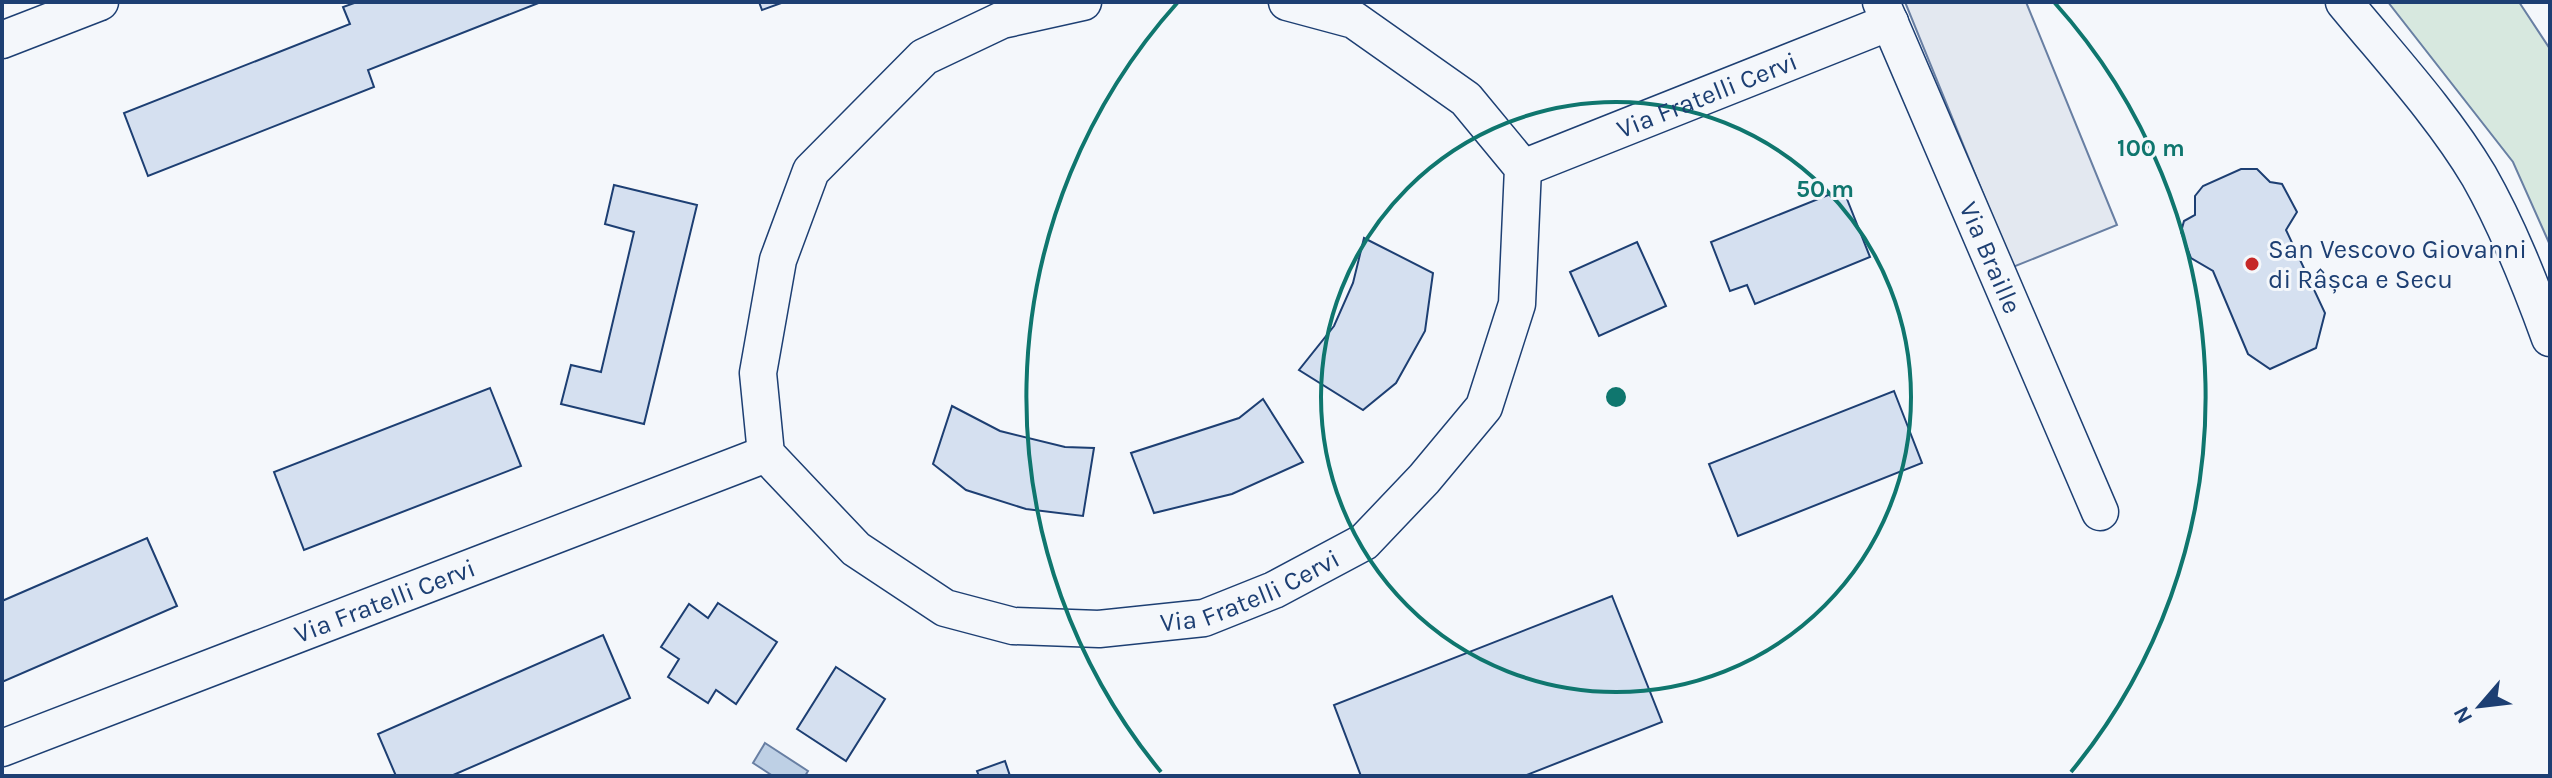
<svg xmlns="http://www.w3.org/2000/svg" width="2552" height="778" viewBox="0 0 2552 778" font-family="Karla,sans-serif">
  <rect width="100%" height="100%" fill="#f4f7fb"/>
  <path fill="#d7e8df" stroke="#687fa3" stroke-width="2" d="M 2388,2 L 2519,2 L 2550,49 L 2550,245 L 2513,162 Z"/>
  <path fill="#e3e8f0" stroke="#687fa3" stroke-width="2" d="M 1905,2 L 2026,2 L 2117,225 L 2013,267 Z"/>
  <path fill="#bed0e5" stroke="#687fa3" stroke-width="2" d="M 765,743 L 808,771 L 805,776 L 773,776 L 753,763 Z"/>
  <g fill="#d5e0f0" stroke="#1d3f73" stroke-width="2">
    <path d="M 357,2 L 541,2 L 368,70 L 374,87 L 148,176 L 124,113 L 350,24 L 343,7 Z"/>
    <path d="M 759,2 L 784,2 L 762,10 Z"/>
    <path d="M 2241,169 L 2257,169 L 2270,182 L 2282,184 L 2297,212 L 2286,230 L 2325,313 L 2316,348 L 2270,369 L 2248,354 L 2213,271 L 2191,258 L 2181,232 L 2184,221 L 2195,215 L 2195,196 L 2203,186 Z"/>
    <path d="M 614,185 L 697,205 L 644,424 L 561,404 L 571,365 L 601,372 L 634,232 L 605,224 Z"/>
    <path d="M 1843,189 L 1870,257 L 1755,304 L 1747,285 L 1730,291 L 1711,242 Z"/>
    <path d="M 1364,238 L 1433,273 L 1425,331 L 1396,383 L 1363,410 L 1299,370 L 1334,326 L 1353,283 Z"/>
    <path d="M 1637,242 L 1666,306 L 1599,336 L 1570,272 Z"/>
    <path d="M 490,388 L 521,466 L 304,550 L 274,472 Z"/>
    <path d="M 1894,391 L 1922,463 L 1738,536 L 1709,464 Z"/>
    <path d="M 1263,399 L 1303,462 L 1232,494 L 1154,513 L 1131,453 L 1239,418 Z"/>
    <path d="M 952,406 L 1000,431 L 1065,447 L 1094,448 L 1083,516 L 1026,509 L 966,490 L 933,464 Z"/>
    <path d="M 147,538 L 177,606 L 2,682 L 2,601 Z"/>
    <path d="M 1612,596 L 1662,722 L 1524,776 L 1361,776 L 1334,705 Z"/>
    <path d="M 718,603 L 777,642 L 736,704 L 716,690 L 708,703 L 668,677 L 679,659 L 661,647 L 689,604 L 708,618 Z"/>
    <path d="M 603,635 L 630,698 L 451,776 L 396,776 L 378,734 Z"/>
    <path d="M 836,667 L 885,699 L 846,761 L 797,729 Z"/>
    <path d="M 1005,761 L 1010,776 L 979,776 L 977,771 Z"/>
  </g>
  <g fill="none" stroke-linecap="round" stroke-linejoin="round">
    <defs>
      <g id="minor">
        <path id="s1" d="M 1083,2 L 1002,20 L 924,57 L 811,171 L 778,260 L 758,373 L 766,454 L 856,549 L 945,608 L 1013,626 L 1099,629 L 1204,618 L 1274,590 L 1364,542 L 1424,479 L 1484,407 L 1517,304 L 1523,168 L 1466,99 L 1354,20 L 1287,2"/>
        <path id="s2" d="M 1881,2 L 2100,512"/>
        <path d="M 2344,2 C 2390,58 2442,114 2479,176 C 2508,227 2530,283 2550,338"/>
        <path d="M 2,40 L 100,2"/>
        <path id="s3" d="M 1523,168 L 1890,22"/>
        <path id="s4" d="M 2,748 L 766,454"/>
      </g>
    </defs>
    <use href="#minor" stroke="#1d3f73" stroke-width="39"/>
    <use href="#minor" stroke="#f4f7fb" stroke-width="36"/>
  </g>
  <g fill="none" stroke="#0f766e" stroke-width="4">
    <circle cx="1616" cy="397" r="295"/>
    <path d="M1161 772A590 590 0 0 1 1178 2M2054 2A590 590 0 0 1 2071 772"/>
  </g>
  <circle fill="#c62828" stroke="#f4f7fb" stroke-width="3" cx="2252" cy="264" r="8"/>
  <g text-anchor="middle" stroke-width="6" stroke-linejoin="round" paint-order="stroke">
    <g font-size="26" fill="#1d3f73" stroke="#f4f7fb">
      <text dy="9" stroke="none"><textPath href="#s3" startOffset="198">Via Fratelli Cervi</textPath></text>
      <text dy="9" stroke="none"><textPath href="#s2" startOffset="278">Via Braille</textPath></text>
      <text dy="9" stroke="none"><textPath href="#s1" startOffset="1172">Via Fratelli Cervi</textPath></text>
      <text dy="9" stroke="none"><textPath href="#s4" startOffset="410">Via Fratelli Cervi</textPath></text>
    </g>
    <g font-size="26" fill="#1d3f73" stroke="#f4f7fb" text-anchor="start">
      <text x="2268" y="258">San Vescovo Giovanni<tspan x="2268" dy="30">di Râșca e Secu</tspan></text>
    </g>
  </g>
  <circle cx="1616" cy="397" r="12" fill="#0f766e" stroke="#f4f7fb" stroke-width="4"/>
  <g font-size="24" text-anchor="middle" font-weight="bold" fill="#0f766e" stroke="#f4f7fb" stroke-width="6" stroke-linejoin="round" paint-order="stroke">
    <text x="2151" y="156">100 m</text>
    <text x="1825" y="197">50 m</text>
  </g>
  <rect width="2552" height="778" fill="none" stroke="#1d3f73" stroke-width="8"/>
  <g transform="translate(2480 706) rotate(242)" stroke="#f4f7fb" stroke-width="6" paint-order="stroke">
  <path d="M0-6L14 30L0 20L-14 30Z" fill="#1d3f73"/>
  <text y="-12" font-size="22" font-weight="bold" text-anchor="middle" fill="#1d3f73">N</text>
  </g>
</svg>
